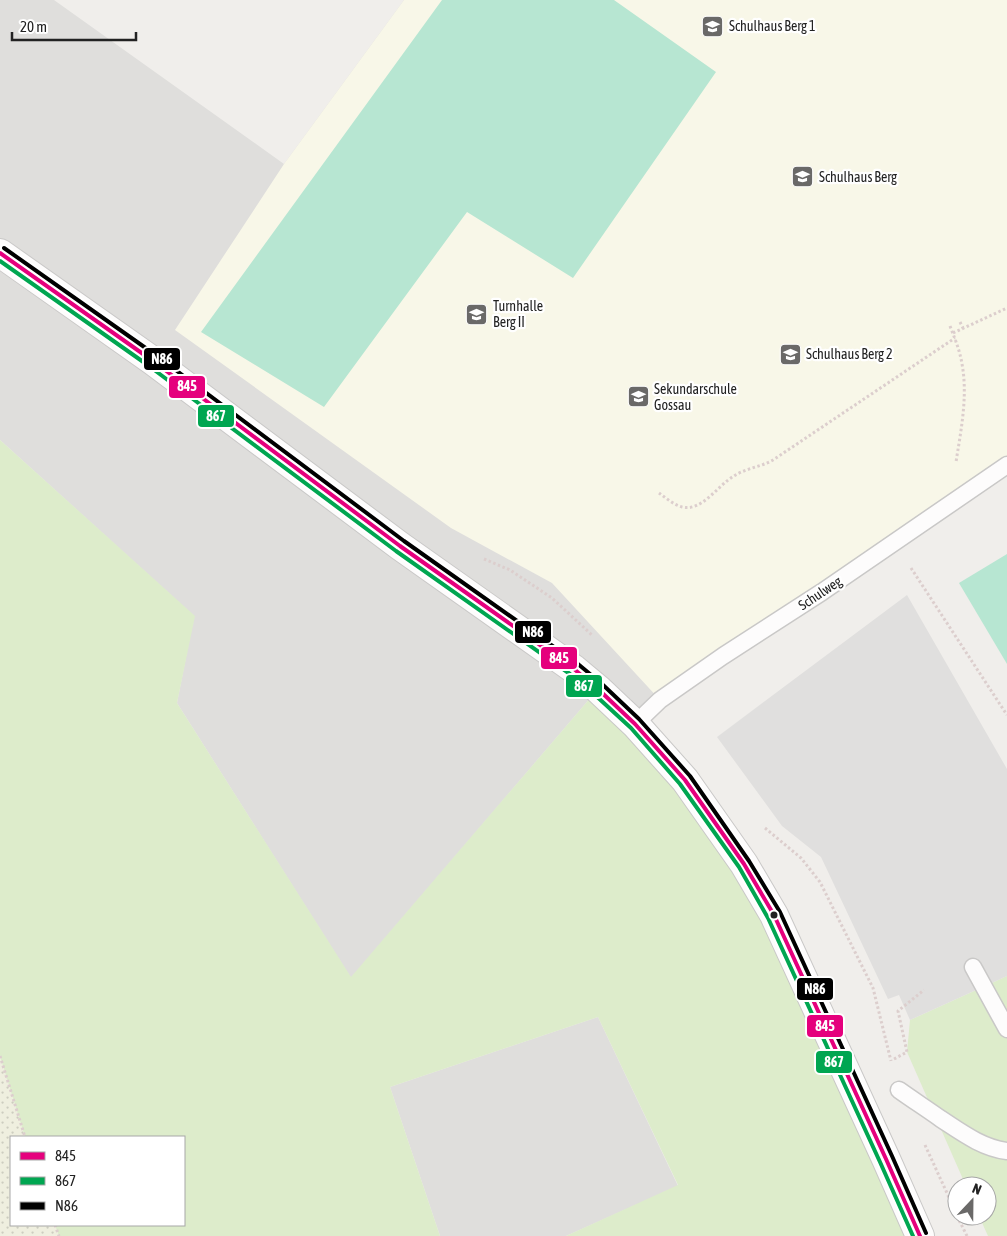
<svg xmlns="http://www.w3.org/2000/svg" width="1007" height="1236" viewBox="0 0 1007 1236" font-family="'Asap Condensed',sans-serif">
  <defs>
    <pattern id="farmland-dots" width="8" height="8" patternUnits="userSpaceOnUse" patternTransform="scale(1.25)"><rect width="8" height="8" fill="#efefdf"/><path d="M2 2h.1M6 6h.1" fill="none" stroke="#cdcdbf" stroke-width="1.8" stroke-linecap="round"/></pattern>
  </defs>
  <rect width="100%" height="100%" fill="#f0eeeb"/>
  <g fill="#dfdedc">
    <path d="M 0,0 L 54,0 L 284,164 L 404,0 L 1007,0 L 1007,465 L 635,724 L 598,689 L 351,978 L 177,703 L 194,616 L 0,440 Z"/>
    <path d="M 598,1017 L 678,1186 L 566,1236 L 440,1236 L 390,1087 Z"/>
  </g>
  <path fill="#f8f7e8" d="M 404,0 L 1007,0 L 1007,465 L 660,700 L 552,583 L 451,528 L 175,330 L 284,164 Z"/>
  <path fill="url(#farmland-dots)" d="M 0,1056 L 25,1137 L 11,1137 L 11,1225 L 55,1225 L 59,1236 L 0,1236 Z"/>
  <g fill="#ddeccb">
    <path d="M 0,440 L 195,616 L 177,703 L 351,977 L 598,689 L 744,864 L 920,1236 L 566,1236 L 678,1185 L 598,1017 L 390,1087 L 440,1236 L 59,1236 L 55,1225 L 184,1225 L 184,1137 L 25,1137 L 0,1056 Z"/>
    <path d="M 1007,976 L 1007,1236 L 988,1236 L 979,1216 L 987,1216 L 987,1186 L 966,1186 L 907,1052 L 910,1020 Z"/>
  </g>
  <g fill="#b7e6d2">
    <path d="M 442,0 L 614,0 L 716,72 L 573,278 L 467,212 L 324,407 L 201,332 Z"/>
    <path d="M 1007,554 L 1007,664 L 959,583 Z"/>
  </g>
  <path fill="#e0dfde" d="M 907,595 L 1007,769 L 1007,976 L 910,1020 L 899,995 L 888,999 L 821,857 L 782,826 L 717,737 Z"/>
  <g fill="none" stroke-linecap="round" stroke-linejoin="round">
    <defs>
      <g id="service">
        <path d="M 635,724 L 660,700 L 723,656 L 822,592 L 1007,465"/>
        <path d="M 973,967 L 1007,1029"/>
        <path d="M 899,1090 C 913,1100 927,1109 941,1119 C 961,1132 982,1148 1007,1151"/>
      </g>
      <path id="tertiary" d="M 0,253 L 153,361 L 400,546 L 574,669 L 598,689 L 635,724 L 685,780 L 744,864 L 774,915 L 886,1159 L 920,1236"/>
    </defs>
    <use href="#service" stroke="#c9c8c7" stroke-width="19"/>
    <use href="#tertiary" stroke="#c9c8c7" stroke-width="30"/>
    <g stroke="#dccecd" stroke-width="3" stroke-dasharray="2.5 2.5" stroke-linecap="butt">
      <path d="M 960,322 L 963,328"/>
      <path d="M 950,326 C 955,339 960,351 962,364 C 968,396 961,430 956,462"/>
      <path d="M 953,333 L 1007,308"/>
      <path d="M 659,493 C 666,498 674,505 682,507 C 702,512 718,485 734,476 C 746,468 761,467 773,460 L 955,338"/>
      <path d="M 484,559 L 510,570 L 552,598 L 593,636"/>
      <path d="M 911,568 L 1007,715"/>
      <path d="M 765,828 L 801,858 L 820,882 L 873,988 L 891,1061"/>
      <path d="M 0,1056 L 25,1137"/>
      <path d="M 894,1059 L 907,1052 L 898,1011 L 924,990"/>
      <path d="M 925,1145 L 957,1215"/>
      <path d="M 957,1216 L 967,1236"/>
      <path d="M 55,1225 L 59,1236"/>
    </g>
    <use href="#service" stroke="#fdfcfc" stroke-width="16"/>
    <use href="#tertiary" stroke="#fdfcfc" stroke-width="28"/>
    <defs>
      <path id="bus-1" d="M 0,253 L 153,361 L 400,546 L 574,669 L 598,689 L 635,724 L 685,780 L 744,864 L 774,915 L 886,1159 L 920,1236"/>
      <path id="bus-2" d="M 0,261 L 149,366 L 396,551 L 570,674 L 594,694 L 631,728 L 680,784 L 739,867 L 768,918 L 880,1162 L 913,1236"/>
      <path id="bus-3" d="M 4,248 L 157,356 L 404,541 L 578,664 L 602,684 L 639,719 L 690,776 L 749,861 L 780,912 L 892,1156 L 926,1233"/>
    </defs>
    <use href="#bus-1" stroke="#fff" stroke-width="8"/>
    <use href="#bus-2" stroke="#fff" stroke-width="8"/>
    <use href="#bus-3" stroke="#fff" stroke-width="8"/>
    <use href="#bus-1" stroke="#e5007d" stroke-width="4"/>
    <use href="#bus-2" stroke="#00a651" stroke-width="4"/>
    <use href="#bus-3" stroke="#000" stroke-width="4"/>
  </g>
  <defs>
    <symbol id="school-square" viewBox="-11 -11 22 22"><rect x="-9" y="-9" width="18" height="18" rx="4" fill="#6a6968" stroke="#fff"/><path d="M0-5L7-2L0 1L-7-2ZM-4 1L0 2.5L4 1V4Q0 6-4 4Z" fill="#fff"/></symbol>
  </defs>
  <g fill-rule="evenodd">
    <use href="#school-square" x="700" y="14" width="25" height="25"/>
    <use href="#school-square" x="790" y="164" width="25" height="25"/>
    <use href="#school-square" x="464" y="302" width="25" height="25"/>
    <use href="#school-square" x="778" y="342" width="25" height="25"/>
    <use href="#school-square" x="626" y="384" width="25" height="25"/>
  </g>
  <circle fill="#222" stroke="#fff" stroke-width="2" cx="774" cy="915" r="4.5"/>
  <g text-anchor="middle" stroke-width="4.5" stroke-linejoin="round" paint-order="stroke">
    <g font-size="14" fill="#222" stroke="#fff" text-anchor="start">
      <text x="729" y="31">Schulhaus Berg 1</text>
      <text x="819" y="182">Schulhaus Berg</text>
      <text x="493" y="311">Turnhalle<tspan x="493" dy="16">Berg II</tspan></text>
      <text x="806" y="359">Schulhaus Berg 2</text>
      <text x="654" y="394">Sekundarschule<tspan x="654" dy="16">Gossau</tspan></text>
    </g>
    <g font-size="14" fill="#222" stroke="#fff">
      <text transform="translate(820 593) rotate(-34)" y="5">Schulweg</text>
    </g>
  </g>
  <g stroke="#fff" stroke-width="2">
    <rect x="143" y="347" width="38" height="24" rx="5" fill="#000"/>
    <rect x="168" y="375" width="38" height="24" rx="5" fill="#e5007d"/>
    <rect x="197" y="404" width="38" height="24" rx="5" fill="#00a651"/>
    <rect x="514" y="620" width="38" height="24" rx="5" fill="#000"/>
    <rect x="540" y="646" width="38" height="24" rx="5" fill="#e5007d"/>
    <rect x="565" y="674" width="38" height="24" rx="5" fill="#00a651"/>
    <rect x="796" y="977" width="38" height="24" rx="5" fill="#000"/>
    <rect x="806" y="1014" width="38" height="24" rx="5" fill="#e5007d"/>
    <rect x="815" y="1050" width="38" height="24" rx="5" fill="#00a651"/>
  </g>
  <g font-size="14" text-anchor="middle" font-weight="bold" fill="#fff">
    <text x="162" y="364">N86</text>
    <text x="187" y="391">845</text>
    <text x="216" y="421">867</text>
    <text x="533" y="637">N86</text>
    <text x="559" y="663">845</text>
    <text x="584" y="691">867</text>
    <text x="815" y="994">N86</text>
    <text x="825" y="1031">845</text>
    <text x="834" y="1067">867</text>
  </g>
  <rect x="10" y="1136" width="175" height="90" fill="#ffffff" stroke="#a7a7a7"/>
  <rect x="20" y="1152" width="25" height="8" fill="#e5007d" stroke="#a7a7a7"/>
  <text x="55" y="1161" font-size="15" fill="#222222">845</text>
  <rect x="20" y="1177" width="25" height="8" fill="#00a651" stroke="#a7a7a7"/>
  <text x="55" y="1186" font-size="15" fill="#222222">867</text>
  <rect x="20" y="1202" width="25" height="8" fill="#000000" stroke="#a7a7a7"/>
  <text x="55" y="1211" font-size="15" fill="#222222">N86</text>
  <g transform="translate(972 1201) rotate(22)"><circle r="24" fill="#ffffff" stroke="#a7a7a7"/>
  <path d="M0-4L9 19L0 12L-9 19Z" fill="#6a6968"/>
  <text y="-8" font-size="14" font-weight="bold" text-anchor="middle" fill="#222222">N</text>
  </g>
  <path d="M12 32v8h124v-8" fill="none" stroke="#222222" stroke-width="2.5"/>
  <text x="20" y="32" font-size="15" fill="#222222" stroke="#ffffff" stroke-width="4" paint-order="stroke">20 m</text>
</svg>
